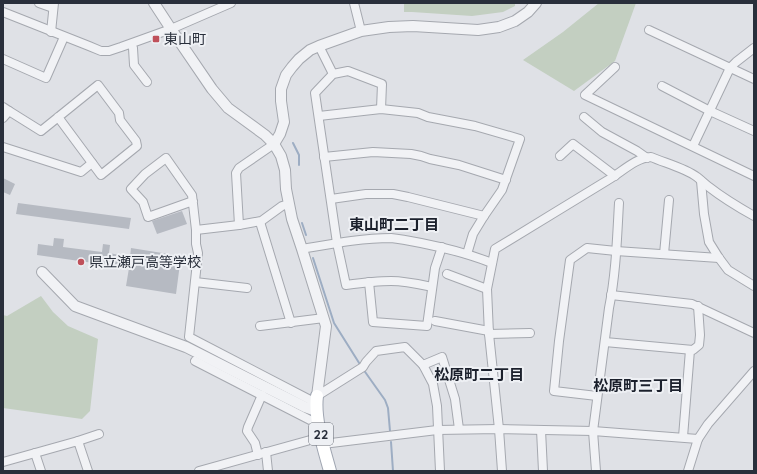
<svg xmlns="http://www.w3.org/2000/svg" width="757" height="474" viewBox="0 0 757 474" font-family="Quicksand,'Noto Sans JP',sans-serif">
  <rect width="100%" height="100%" fill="#dfe1e6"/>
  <g fill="#c3cfc1">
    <path d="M 404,3 L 515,3 L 515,6 L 503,12 L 472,16 L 412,12 L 404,12 Z"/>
    <path d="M 599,3 L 636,3 L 615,61 L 574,91 L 523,60 L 563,32 Z"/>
    <path d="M 41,296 L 53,312 L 68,326 L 98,339 L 90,411 L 82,419 L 3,408 L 3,315 L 7,316 Z"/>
  </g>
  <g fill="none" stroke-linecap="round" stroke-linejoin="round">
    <g stroke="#9dadc3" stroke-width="2">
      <path d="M 293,143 L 299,155 L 299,165"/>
      <path d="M 302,223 L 306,235"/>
      <path d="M 313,258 L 334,323 L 361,366"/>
      <path d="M 363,369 L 385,400 L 388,408 L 390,431"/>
      <path d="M 391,442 L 393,471"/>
    </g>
  </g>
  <g fill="#b6bac2">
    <path d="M 3,178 L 15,184 L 10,195 L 3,192 Z"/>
    <path d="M 18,203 L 131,218 L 129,229 L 16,214 Z"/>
    <path d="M 182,211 L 187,224 L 157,234 L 152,221 Z"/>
    <path d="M 54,238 L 64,239 L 63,247 L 102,252 L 103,244 L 110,245 L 109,253 L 130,257 L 131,248 L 181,256 L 176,294 L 126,286 L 129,268 L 37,255 L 38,244 L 53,246 Z"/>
  </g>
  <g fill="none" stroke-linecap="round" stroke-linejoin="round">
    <defs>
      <g id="minor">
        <path d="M 39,3 L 53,8"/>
        <path d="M 354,3 L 361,31"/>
        <path d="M 3,12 L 89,46 L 101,51 L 109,51 L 121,47 L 171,29 L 231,3"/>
        <path d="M 649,30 L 754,79"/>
        <path d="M 51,32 L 54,3"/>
        <path d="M 131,44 L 133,48 L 134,65 L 147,82"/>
        <path d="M 319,46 L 333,74"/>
        <path d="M 3,59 L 46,78 L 64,37"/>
        <path d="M 615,67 L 585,95 L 754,176"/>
        <path d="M 662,86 L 710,111 L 754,131"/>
        <path d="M 3,107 L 9,111 L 3,118"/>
        <path d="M 381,109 L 382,84 L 348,71 L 333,74 L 315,93 L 337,243 L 346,285 C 361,283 376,281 391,281 C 405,281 418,284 432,287"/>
        <path d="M 9,111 L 41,131 L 98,85 L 119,113 L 120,120 L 136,141 L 137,146 L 101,175 L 58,117"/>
        <path d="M 319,116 L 381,109 L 418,113 L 428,117 L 475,126 L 520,139 L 502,190 L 484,216 L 473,234 L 467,254"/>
        <path d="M 584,117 L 602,132 L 637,151 L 647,158"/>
        <path d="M 693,146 L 730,68 L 736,62 L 754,48"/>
        <path d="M 3,147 L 81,172 L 92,163"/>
        <path d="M 560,156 L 573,144 L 615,176"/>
        <path d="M 324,157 L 373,152 L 411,154 L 421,156 L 430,159 L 459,165 L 506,180"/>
        <path d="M 701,181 L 704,214 L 709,242 L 719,258 L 728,270 L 754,286"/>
        <path d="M 331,199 L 366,194 L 393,194 L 408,197 L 484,216"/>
        <path d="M 193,201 L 148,217 L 143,202 L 131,189 L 145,174 L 166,158 L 192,195 L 196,230 L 196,244 L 198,253 L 189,337 L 316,403"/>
        <path d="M 260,222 L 291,323"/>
        <path d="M 239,225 L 236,173 L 239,168 L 274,144"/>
        <path d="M 196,230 L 239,225 L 261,221 L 260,222 L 282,206 L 289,204"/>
        <path d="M 302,249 C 331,244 361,238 391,238 C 401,239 411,241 421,243 C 446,248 469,254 492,263"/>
        <path d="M 664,254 L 669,200"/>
        <path d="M 447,274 L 487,289"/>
        <path d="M 195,282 L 247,288"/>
        <path d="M 369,282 L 373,322 L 427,326 L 435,268 L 442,247"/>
        <path d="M 611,295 L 692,304 L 754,333"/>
        <path d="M 435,321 L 489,331"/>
        <path d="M 260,326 L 324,318"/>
        <path d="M 489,334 L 530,333"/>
        <path d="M 605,342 L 693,350 L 699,345 L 700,335 L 698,306"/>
        <path d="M 195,361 L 312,421 L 318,422"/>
        <path d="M 423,365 L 442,357 L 455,399 L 459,429"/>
        <path d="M 317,396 L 363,367 L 366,362 L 376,351 L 405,347 L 423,365 L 433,384 L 437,406 L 440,471"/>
        <path d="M 597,396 L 554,391 L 559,341 L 570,260 L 587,248 L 616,251 L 719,258"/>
        <path d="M 541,430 L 543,471"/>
        <path d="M 683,437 L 690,350"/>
        <path d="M 78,441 L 99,434"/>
        <path d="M 323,444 L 437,430 L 499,429 L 593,431 L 698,439"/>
        <path d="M 266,452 L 268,471"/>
        <path d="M 35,453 L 41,471"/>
        <path d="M 258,455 L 255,443 L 247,431 L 248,427 L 262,395"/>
        <path d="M 3,462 L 78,441 L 88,471"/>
        <path d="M 199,471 L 321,437"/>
        <path d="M 502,471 L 499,429 L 489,334 L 487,289 L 495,249 C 533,226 570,203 608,180 C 622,172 635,158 651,157 C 665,163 685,168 697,177 C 701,180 705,184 709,187 C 723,198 738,207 754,216"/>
        <path d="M 596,471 L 593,431 L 609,308 C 616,274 617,238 619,203"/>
        <path d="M 688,471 L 698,439 L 708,424 L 754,371"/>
      </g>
      <g id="tertiary">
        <path d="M 154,3 L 171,29 L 212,89 L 228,108 L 265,135 L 274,144 L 281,156 L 285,170 L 286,189 L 292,219 L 302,249 L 326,326 L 317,396"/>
        <path d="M 274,144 L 280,134 L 284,122 L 281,101 L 281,89 L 286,75 L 292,67 L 299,59 L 310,50 L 319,46 L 361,31 L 389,27 L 413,26 L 478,30 L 499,27 L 515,21 L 528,12 L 536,3"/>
        <path d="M 42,272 L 75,306 L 186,347 L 305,407 L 316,411"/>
      </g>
      <path id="primary" d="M 317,396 C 314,419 324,449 330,471"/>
    </defs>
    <use href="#minor" stroke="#a5a8af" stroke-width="10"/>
    <use href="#tertiary" stroke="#a5a8af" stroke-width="12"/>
    <use href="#primary" stroke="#9fa5b1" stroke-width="14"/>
    <use href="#minor" stroke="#f1f2f5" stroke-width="8"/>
    <use href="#tertiary" stroke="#f1f2f5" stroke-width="10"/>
    <use href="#primary" stroke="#fff" stroke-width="12"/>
  </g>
  <g fill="#bf505a" stroke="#eef0f4" stroke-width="1.5">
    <rect x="152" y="35" width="8" height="8" rx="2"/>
    <circle cx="81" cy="262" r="4"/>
  </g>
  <g text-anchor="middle" stroke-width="4" stroke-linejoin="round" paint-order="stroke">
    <rect fill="#eef0f4" stroke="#646972" stroke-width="1" x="309" y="423" width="24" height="22" rx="3"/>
    <g font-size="13" font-weight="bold" fill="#292f3b">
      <text x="321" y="439">22</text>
    </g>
    <g font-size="14" fill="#292f3b" stroke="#eef0f4" text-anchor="start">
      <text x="164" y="44">東山町</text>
      <text x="89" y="267">県立瀬戸高等学校</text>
    </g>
    <g font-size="15" font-weight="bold" fill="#1b202c" stroke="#eef0f4">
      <text x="394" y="230">東山町二丁目</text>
      <text x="479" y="380">松原町二丁目</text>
      <text x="638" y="391">松原町三丁目</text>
    </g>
  </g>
  <rect width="757" height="474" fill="none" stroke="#292f3b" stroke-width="8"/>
</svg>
